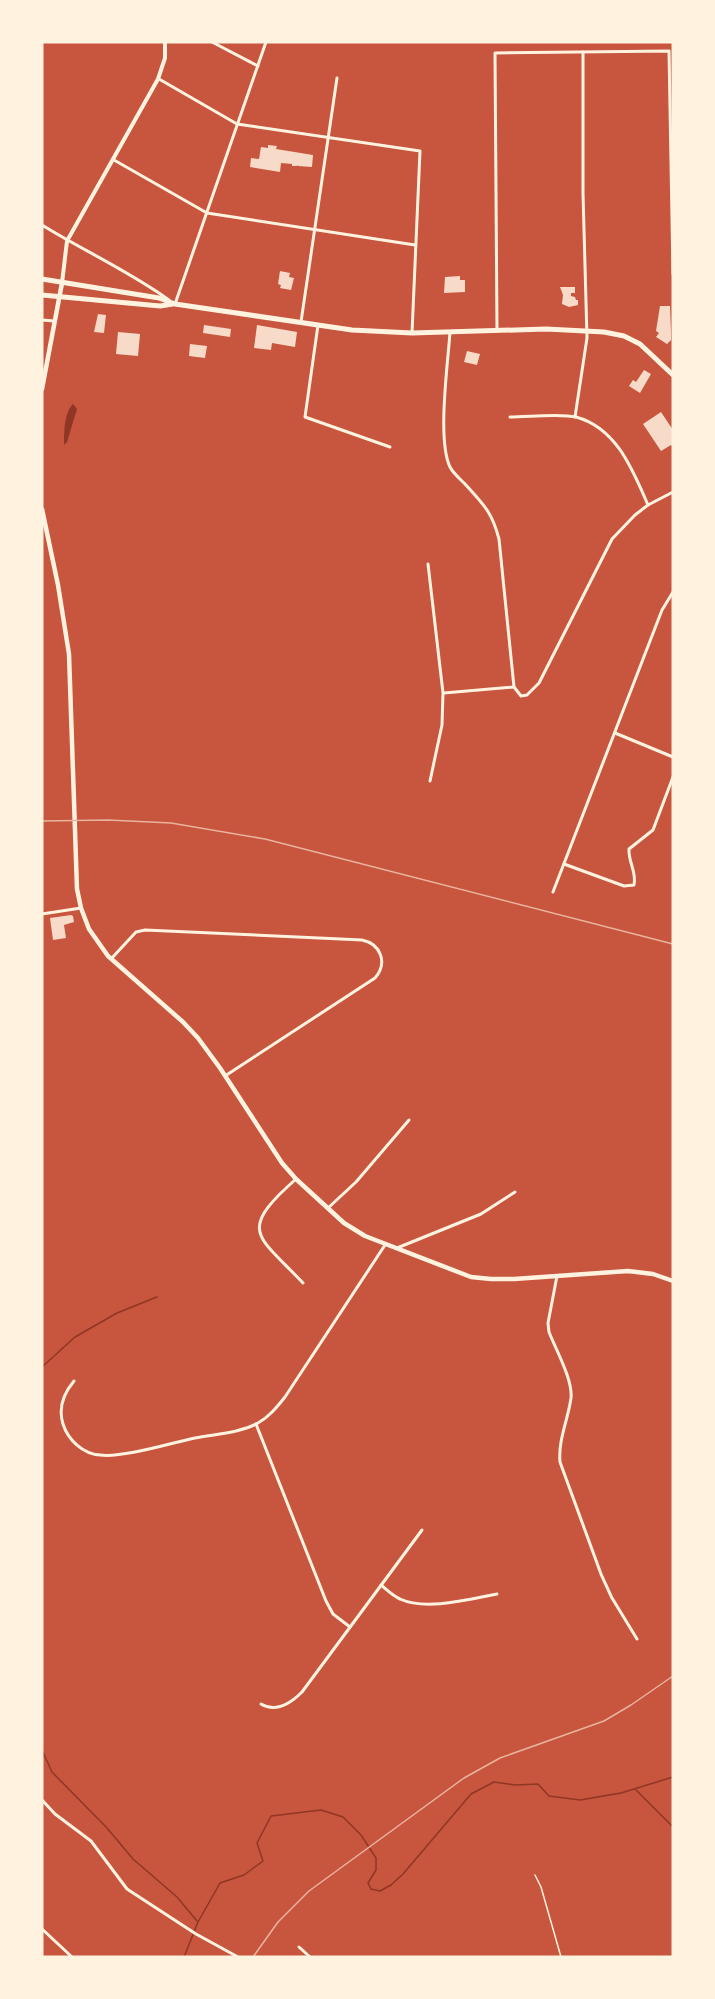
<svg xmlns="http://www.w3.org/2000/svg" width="715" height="1999" viewBox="0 0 715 1999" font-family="'Alegreya Sans',sans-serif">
  <rect width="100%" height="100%" fill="#c8553d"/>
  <path fill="#8f3625" d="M 73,404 L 77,409 L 67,442 L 64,445 C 64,432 64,413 73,404 Z"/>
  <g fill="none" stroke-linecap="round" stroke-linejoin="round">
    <g stroke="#8f3625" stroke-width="1.5">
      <path d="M 42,1367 L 75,1337 L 117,1313 L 157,1297"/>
      <path d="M 42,1750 L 52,1772 L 107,1828 L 133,1859 L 177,1897 L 197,1921"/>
      <path d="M 636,1790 L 673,1827"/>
      <path d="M 184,1957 L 198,1922 L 220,1883 L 244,1875 L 263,1861 L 257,1843 L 271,1816 L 321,1810 L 343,1817 L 361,1835 L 376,1858 L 376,1870 L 368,1883 L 371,1889 L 380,1891 L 391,1885 L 403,1874 L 471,1794 L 494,1782 L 516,1785 L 538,1784 L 549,1796 L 580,1800 L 621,1793 L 673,1777"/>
    </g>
  </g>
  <g fill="#f7dbc8">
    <path d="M 268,145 L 277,146 L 276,149 L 313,155 L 312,167 L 298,166 L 297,165 L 297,166 L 292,166 L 292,164 L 281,163 L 280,172 L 250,167 L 251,158 L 259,159 L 261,147 L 268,148 Z"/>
    <path d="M 280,271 L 290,273 L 289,277 L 294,278 L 291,290 L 280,288 L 281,285 L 278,284 Z"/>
    <path d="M 460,276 L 460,280 L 465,280 L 465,292 L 444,293 L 445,277 Z"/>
    <path d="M 560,287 L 575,287 L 575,293 L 571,293 L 571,296 L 575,297 L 576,300 L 578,300 L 578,305 L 569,307 L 562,304 L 563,295 Z"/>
    <path d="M 660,306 L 670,306 L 671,332 L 671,340 L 667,344 L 656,337 L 659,333 L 656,331 Z"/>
    <path d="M 98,314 L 106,315 L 104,333 L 94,332 Z"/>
    <path d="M 204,325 L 231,329 L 230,337 L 203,333 Z"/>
    <path d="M 257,325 L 297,332 L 295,347 L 272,343 L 271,350 L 254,348 Z"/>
    <path d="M 118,332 L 140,334 L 138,356 L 116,354 Z"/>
    <path d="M 190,344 L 207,346 L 205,358 L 189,356 Z"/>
    <path d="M 467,351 L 480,354 L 477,365 L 464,362 Z"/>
    <path d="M 644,370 L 651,374 L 640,393 L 629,386 L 633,380 L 636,382 Z"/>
    <path d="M 661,412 L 673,430 L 673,447 L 671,445 L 661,451 L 643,424 Z"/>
    <path d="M 71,915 L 73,916 L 74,922 L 64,925 L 66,938 L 53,940 L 50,918 Z"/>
  </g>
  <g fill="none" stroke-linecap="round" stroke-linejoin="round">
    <path stroke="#fff3e0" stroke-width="1.5" d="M 535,1875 L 541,1887 L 561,1957"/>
    <g stroke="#fff3e0" stroke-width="3">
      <path d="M 212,42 L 258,66"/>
      <path d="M 159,79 L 237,124 L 420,151 L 412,333"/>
      <path d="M 114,160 L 207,213 L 415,245"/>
      <path d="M 42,225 C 84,251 129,271 169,300"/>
      <path d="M 175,304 L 266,42"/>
      <path d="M 42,320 L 54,321"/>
      <path d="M 301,322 L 337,78"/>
      <path d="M 318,325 L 305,417 L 390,447"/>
      <path d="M 497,330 L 495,53 L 669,51 L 673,274"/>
      <path d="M 450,332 C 448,363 437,440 450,467 C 453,473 460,479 465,484 C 484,505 492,512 499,539 L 514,687 L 521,696 L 527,695 L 539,683 L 612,539 L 635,515 L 648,505 L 673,492"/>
      <path d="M 510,417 C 528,417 560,413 576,417 C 617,428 633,471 648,505"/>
      <path d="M 575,417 L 587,338 L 583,193 L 583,52"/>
      <path d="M 428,564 L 443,693 L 442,725 L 430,781"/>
      <path d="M 444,693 L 514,687"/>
      <path d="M 615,733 L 673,757"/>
      <path d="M 564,864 L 624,886 L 634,885 C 637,872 628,862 629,849 L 653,830 L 673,777"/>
      <path d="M 553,892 L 662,610 L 673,592"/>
      <path d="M 42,914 L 81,908"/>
      <path d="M 111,959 L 136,932 L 145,930 L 362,940 C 381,944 388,963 375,978 L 225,1076"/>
      <path d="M 296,1179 C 236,1232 258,1235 303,1283"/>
      <path d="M 328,1208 L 356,1182 L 409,1120"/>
      <path d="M 397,1248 L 481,1214 L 515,1192"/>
      <path d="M 557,1276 L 548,1323 L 549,1332 C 556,1350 573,1380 571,1398 C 568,1420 558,1440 560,1462 L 601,1574 L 612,1598 L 637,1639"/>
      <path d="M 74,1381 C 64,1393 58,1408 63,1424 C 68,1440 83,1454 100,1455 C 123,1458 171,1443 195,1438 C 215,1434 240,1433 258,1423 C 269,1417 277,1407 285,1397 L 385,1245"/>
      <path d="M 256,1424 L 326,1601 L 333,1614 L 350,1627"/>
      <path d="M 381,1585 C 387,1590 393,1596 400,1599 C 426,1611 470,1599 497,1594"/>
      <path d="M 261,1704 C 276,1713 291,1703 302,1692 L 422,1530"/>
      <path d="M 42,1800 L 55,1814 L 91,1841 L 127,1889 L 196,1934 L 238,1957"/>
      <path d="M 42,1929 L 72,1957"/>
      <path d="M 299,1947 L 310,1957"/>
    </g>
    <path stroke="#fff3e0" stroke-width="4" d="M 62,283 L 67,241 L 158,79 L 165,58 L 165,42"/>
    <g stroke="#fff3e0" stroke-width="4.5">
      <path d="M 42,389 L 62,283"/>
      <path d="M 42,509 L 58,585 L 69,654 L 77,889 L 81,908 L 89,929 L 108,956 L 183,1022 L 198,1038 L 220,1068 L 282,1163 L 296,1179 L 344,1223 L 365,1236 L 471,1277 L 491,1279 L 514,1279 L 628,1271 L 653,1274 L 673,1281"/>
    </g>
    <g stroke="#fff3e0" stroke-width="5">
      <path d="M 42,279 L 159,298 L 175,304 L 352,330 L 412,333 L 546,329 L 604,332 L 624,336 L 640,344 L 673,375"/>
      <path d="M 42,295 L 160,306 L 173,304"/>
    </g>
    <g stroke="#e9b49f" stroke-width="1.5">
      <path d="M 42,821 L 108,820 L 171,823 L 265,839 L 673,944"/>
      <path d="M 253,1957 L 278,1922 L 309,1891 L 464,1778 L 500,1758 L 604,1721 L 631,1705 L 673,1676"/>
    </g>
  </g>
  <rect width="715" height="1999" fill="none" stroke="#fff3e0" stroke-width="87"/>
</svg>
